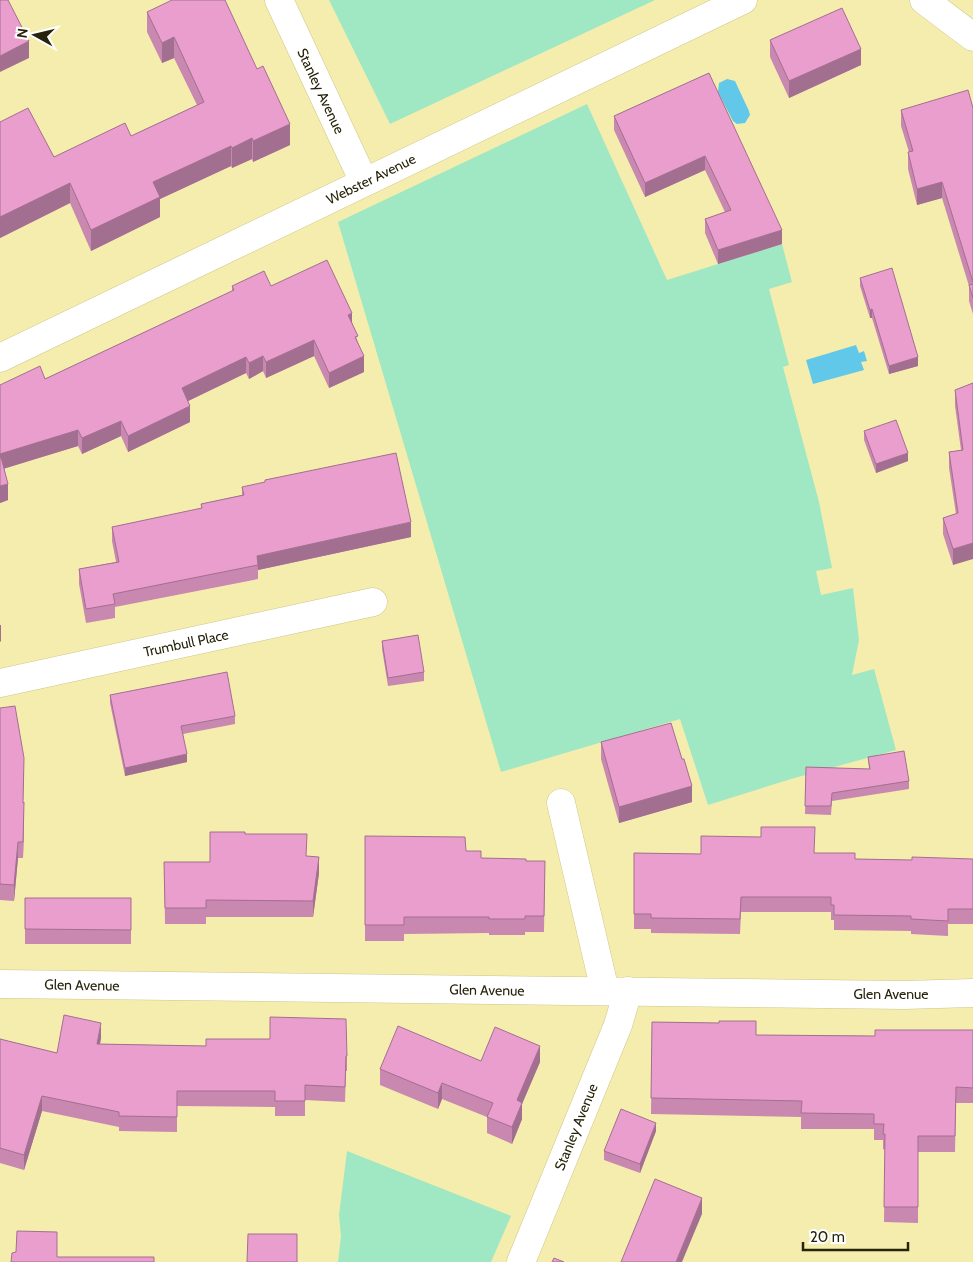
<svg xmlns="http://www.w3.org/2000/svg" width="973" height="1262" viewBox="0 0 973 1262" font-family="Cabin,sans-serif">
  <rect width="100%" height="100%" fill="#f5edae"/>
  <g fill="#9fe8c3">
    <path d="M 329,0 L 655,0 L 390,124 Z"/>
    <path d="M 587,104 L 667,280 L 782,244 L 792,282 L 769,289 L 789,365 L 783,367 L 819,502 L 832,568 L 816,571 L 821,595 L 853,588 L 859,640 L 852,675 L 874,669 L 896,750 L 791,779 L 708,805 L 680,719 L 501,772 L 338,222 Z"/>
    <path d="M 347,1151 L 511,1216 L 491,1262 L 338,1262 L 341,1236 L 339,1215 Z"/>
  </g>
  <g fill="#61c8e9">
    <path d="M 727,79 L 735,81 L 749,111 L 750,115 L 745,123 L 737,124 L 733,121 L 718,92 L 719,83 Z"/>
    <path d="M 856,345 L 859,353 L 864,351 L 867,361 L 861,362 L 864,370 L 813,384 L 806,360 Z"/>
  </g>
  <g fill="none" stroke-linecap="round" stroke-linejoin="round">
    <defs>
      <g id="minor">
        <path d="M 279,0 L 364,182"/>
        <path d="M 924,0 L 973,37"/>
        <path d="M 0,358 L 743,0"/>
        <path d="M 0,683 L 373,602"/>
        <path d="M 561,803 L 605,991"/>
        <path d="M 0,984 L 904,995 L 973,993"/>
        <path d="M 521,1262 L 618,1025 L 628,991"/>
      </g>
    </defs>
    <use href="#minor" stroke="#cec688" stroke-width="29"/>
    <use href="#minor" stroke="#fff" stroke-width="28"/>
  </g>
  <g fill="#c888b0">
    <path d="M 147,12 L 290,145 L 253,162 L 252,159 L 232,168 L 231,166 L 160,199 L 160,217 L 91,251 L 70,203 L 0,238 L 0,122 L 54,157 L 131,136 L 197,105 L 174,58 L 162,63 L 147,32 Z"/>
    <path d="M 770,40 L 861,65 L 789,98 L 770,57 Z"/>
    <path d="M 709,73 L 782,244 L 718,264 L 705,233 L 705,219 L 725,212 L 705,170 L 645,197 L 614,130 L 614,116 Z"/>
    <path d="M 973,108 L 973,314 L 969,301 L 969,286 L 942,198 L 917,205 L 908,169 L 908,152 L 909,152 L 901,126 L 901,110 Z"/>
    <path d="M 860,278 L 918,366 L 889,374 L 872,318 L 870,318 L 860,286 Z"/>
    <path d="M 232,286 L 271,286 L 352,322 L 358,343 L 364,372 L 329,388 L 314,356 L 266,378 L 263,371 L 249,379 L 246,373 L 188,401 L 190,422 L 128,452 L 121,436 L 82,454 L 78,446 L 4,468 L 8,500 L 0,503 L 0,385 L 45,379 L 232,291 Z"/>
    <path d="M 973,383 L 953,565 L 943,534 L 943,518 L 956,514 L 949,468 L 949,452 L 961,450 L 955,406 L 955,390 Z"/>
    <path d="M 864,431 L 908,461 L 876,473 L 864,440 Z"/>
    <path d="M 242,487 L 411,537 L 258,570 L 258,579 L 115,607 L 115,618 L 86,623 L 79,584 L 79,569 L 116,562 L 112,541 L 112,527 L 201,509 L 201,504 L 242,495 Z"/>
    <path d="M 382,641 L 424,672 L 424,681 L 388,686 L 382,649 Z"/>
    <path d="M 110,695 L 235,716 L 235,724 L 183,734 L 187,762 L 125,776 L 110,703 Z"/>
    <path d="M 0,708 L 24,774 L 23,802 L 24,819 L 23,858 L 18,858 L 14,901 L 0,900 Z"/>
    <path d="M 601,742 L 682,759 L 692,802 L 619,823 L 601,759 Z"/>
    <path d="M 868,757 L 909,781 L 909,789 L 832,801 L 831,815 L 805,814 L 806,767 L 869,769 Z"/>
    <path d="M 245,834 L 307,856 L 319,873 L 313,917 L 206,917 L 206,924 L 165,924 L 164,862 L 210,862 Z"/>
    <path d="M 365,836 L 481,858 L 526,861 L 545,861 L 544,932 L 525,932 L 525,935 L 489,935 L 489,933 L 404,934 L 404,941 L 365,941 Z"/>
    <path d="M 634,853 L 701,854 L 814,853 L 855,859 L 912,860 L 973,859 L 973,924 L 948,924 L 948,936 L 911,934 L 911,931 L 834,930 L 834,920 L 831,920 L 831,912 L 741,912 L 740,934 L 651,933 L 651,929 L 634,929 Z"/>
    <rect x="25" y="898" width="106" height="46"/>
    <path d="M 652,1022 L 719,1023 L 756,1035 L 875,1036 L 973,1030 L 973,1103 L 956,1103 L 955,1152 L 918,1152 L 918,1223 L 884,1222 L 885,1150 L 883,1149 L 883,1140 L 874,1140 L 874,1129 L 801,1129 L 801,1117 L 651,1114 Z"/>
    <path d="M 101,1038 L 100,1044 L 206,1046 L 206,1039 L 347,1056 L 347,1071 L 346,1071 L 345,1102 L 305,1100 L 305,1116 L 275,1116 L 275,1107 L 177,1106 L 177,1132 L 119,1131 L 119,1127 L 42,1111 L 24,1170 L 0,1163 L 0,1039 L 57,1053 Z"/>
    <path d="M 481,1061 L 540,1062 L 522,1104 L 522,1119 L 512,1144 L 487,1133 L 487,1117 L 442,1099 L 438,1109 L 380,1085 L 380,1069 Z"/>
    <path d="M 656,1131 L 640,1173 L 604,1160 L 604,1151 Z"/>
  </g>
  <g fill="#a36f90">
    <path d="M 174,37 L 174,58 L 162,63 L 162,43 Z"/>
    <path d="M 29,41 L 29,58 L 0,72 L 0,56 Z"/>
    <path d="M 861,49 L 861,65 L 789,98 L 789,81 Z"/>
    <path d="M 290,124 L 290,145 L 253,162 L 253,141 Z"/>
    <path d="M 252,138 L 252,159 L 232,168 L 232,148 Z"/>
    <path d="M 231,146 L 231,166 L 160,199 L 160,217 L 91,251 L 91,230 L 153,182 Z"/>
    <path d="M 705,156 L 705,170 L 645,197 L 645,183 Z"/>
    <path d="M 942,182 L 942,198 L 917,205 L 917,189 Z"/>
    <path d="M 70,183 L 70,203 L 0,238 L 0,217 Z"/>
    <path d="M 782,230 L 782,244 L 718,264 L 718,250 Z"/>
    <path d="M 872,309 L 872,318 L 870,318 L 870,310 Z"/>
    <path d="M 352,313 L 352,329 L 348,315 Z"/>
    <path d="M 314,340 L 314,356 L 266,378 L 266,362 Z"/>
    <path d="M 263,356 L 263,371 L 249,379 L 249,363 Z"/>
    <path d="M 364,356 L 364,372 L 329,388 L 329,373 Z"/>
    <path d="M 246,357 L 246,373 L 182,404 L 182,388 Z"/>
    <path d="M 918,357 L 918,366 L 889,374 L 889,366 Z"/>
    <path d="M 190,406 L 190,422 L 128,452 L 128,436 Z"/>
    <path d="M 121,421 L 121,436 L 82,454 L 82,438 Z"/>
    <path d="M 78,430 L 78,446 L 0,470 L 0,454 Z"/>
    <path d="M 908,453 L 908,461 L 876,473 L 876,464 Z"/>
    <path d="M 8,484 L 8,500 L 0,503 L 0,486 Z"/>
    <path d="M 411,522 L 411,537 L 258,570 L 257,556 Z"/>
    <path d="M 973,543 L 973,559 L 953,565 L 953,549 Z"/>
    <path d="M 0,625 L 1,625 L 1,641 L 0,642 Z"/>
    <path d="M 187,754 L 187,762 L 125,776 L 125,768 Z"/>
    <path d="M 692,786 L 692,802 L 619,823 L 619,807 Z"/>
    <path d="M 24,802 L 24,819 L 23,858 L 23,842 Z"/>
    <path d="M 18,842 L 18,858 L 14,901 L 14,885 Z"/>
    <path d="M 319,857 L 319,873 L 313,917 L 313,901 Z"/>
    <path d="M 101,1023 L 101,1038 L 97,1059 L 97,1044 Z"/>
    <path d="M 540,1046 L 540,1062 L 522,1104 L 522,1119 L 512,1144 L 512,1127 L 517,1100 Z"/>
    <path d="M 442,1083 L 442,1099 L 438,1109 L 438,1093 Z"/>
    <path d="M 42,1096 L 42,1111 L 24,1170 L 24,1155 Z"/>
    <path d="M 656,1123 L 656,1131 L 640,1173 L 640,1164 Z"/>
    <path d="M 702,1198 L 702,1214 L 682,1262 L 676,1262 Z"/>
  </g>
  <g fill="#e99ecd" stroke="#a36f90">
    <path d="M 0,0 L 8,0 L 29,41 L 0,56 Z"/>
    <path d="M 172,0 L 225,0 L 257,69 L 263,66 L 290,124 L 253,141 L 252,138 L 232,148 L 231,146 L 153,182 L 160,197 L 91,230 L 70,183 L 0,217 L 0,122 L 28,108 L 54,157 L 125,123 L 131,136 L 204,102 L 174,37 L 162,43 L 147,12 Z"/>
    <path d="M 842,8 L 861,49 L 789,81 L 770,40 Z"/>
    <path d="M 709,73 L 782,230 L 718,250 L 705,219 L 731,210 L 705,156 L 645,183 L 614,116 Z"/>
    <path d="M 968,90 L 973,108 L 973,282 L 942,182 L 917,189 L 908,152 L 913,151 L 901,110 Z"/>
    <path d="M 327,260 L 352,313 L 348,315 L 358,336 L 355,337 L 364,356 L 329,373 L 314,340 L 266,362 L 263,356 L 249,363 L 246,357 L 182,388 L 190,406 L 128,436 L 121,421 L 82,438 L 78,430 L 0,454 L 0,385 L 40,366 L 45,379 L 234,290 L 232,286 L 264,271 L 271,286 Z"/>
    <path d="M 892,268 L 918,357 L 889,366 L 872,309 L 870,310 L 860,278 Z"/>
    <path d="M 973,284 L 973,298 L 969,285 Z"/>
    <path d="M 973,383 L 973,543 L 953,549 L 943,518 L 958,513 L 949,452 L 963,450 L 955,390 Z"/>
    <path d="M 896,420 L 908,453 L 876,464 L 864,431 Z"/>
    <path d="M 396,453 L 411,522 L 257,556 L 258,565 L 113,594 L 115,604 L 86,609 L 79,569 L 119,562 L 112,527 L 202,508 L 201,504 L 244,495 L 242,487 L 265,482 L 265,480 Z"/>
    <path d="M 1,457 L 8,484 L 0,486 L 0,458 Z"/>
    <path d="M 418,635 L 424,672 L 388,678 L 382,641 Z"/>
    <path d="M 227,672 L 235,716 L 181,726 L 187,754 L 125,768 L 110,695 Z"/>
    <path d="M 15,706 L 24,758 L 23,803 L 24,802 L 23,842 L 18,842 L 14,885 L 0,884 L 0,708 Z"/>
    <path d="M 671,723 L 682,759 L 684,759 L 692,786 L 619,807 L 601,742 Z"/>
    <path d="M 904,751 L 909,781 L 832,793 L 831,806 L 805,806 L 806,767 L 870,769 L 868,757 Z"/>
    <path d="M 761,827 L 815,827 L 814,853 L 855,853 L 855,859 L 912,860 L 912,857 L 973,859 L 973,909 L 948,909 L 948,921 L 911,919 L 911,916 L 834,915 L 834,905 L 831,905 L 831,897 L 741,897 L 740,919 L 651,918 L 651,914 L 634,914 L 634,853 L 701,854 L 701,836 L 761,837 Z"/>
    <path d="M 210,832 L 245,832 L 245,834 L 307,834 L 306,856 L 319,857 L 313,901 L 206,900 L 206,908 L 165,908 L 164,862 L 210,862 Z"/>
    <path d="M 365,836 L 465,837 L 466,851 L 481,851 L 481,858 L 526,859 L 526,861 L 545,861 L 544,916 L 525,916 L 525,919 L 489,919 L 489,917 L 404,917 L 404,925 L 365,925 Z"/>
    <path d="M 25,898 L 131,898 L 131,930 L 25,929 Z"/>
    <path d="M 64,1015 L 101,1023 L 97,1044 L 206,1046 L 206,1039 L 270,1039 L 270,1017 L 346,1019 L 347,1056 L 346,1056 L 345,1087 L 305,1085 L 305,1101 L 275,1101 L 275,1091 L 177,1091 L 177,1117 L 119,1116 L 119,1112 L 42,1096 L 24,1155 L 0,1148 L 0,1039 L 57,1053 Z"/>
    <path d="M 719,1021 L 756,1021 L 756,1035 L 875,1036 L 875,1030 L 973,1030 L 973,1088 L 956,1087 L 955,1136 L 918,1136 L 918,1207 L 884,1207 L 885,1134 L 883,1134 L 884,1124 L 874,1124 L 874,1114 L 801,1113 L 802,1101 L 651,1098 L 652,1022 L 719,1023 Z"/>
    <path d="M 398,1026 L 481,1061 L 495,1027 L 540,1046 L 517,1100 L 522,1103 L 512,1127 L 487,1117 L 493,1103 L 442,1083 L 438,1093 L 380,1069 Z"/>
    <path d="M 621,1109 L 656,1123 L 640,1164 L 604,1151 Z"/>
    <path d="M 655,1179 L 702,1198 L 676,1262 L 621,1262 Z"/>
    <path d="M 17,1231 L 57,1232 L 57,1257 L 154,1257 L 154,1262 L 11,1262 L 12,1253 L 16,1252 Z"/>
    <path d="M 248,1234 L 297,1234 L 297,1262 L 247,1262 Z"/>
    <path d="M 554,1258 L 564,1262 L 552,1262 Z"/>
  </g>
  <g text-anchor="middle" stroke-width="4.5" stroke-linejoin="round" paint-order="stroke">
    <g font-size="14" fill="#27240b" stroke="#fff">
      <text transform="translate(321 91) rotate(65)" y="5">Stanley Avenue</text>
      <text transform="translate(371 179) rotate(-26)" y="5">Webster Avenue</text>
      <text transform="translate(186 643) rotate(-12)" y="5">Trumbull Place</text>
      <text transform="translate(82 985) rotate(1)" y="5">Glen Avenue</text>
      <text transform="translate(487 990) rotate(1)" y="5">Glen Avenue</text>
      <text x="891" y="999">Glen Avenue</text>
      <text transform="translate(576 1127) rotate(-68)" y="5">Stanley Avenue</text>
    </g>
  </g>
  <g transform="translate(35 35) rotate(278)" stroke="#ffffff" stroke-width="4" paint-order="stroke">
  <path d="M0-4L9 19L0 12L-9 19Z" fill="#27240b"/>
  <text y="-8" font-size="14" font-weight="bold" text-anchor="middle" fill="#27240b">N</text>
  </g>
  <path d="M803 1242v8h105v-8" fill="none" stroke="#27240b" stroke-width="2.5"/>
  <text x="810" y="1242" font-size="15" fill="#27240b" stroke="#ffffff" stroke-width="4" paint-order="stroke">20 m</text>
</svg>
